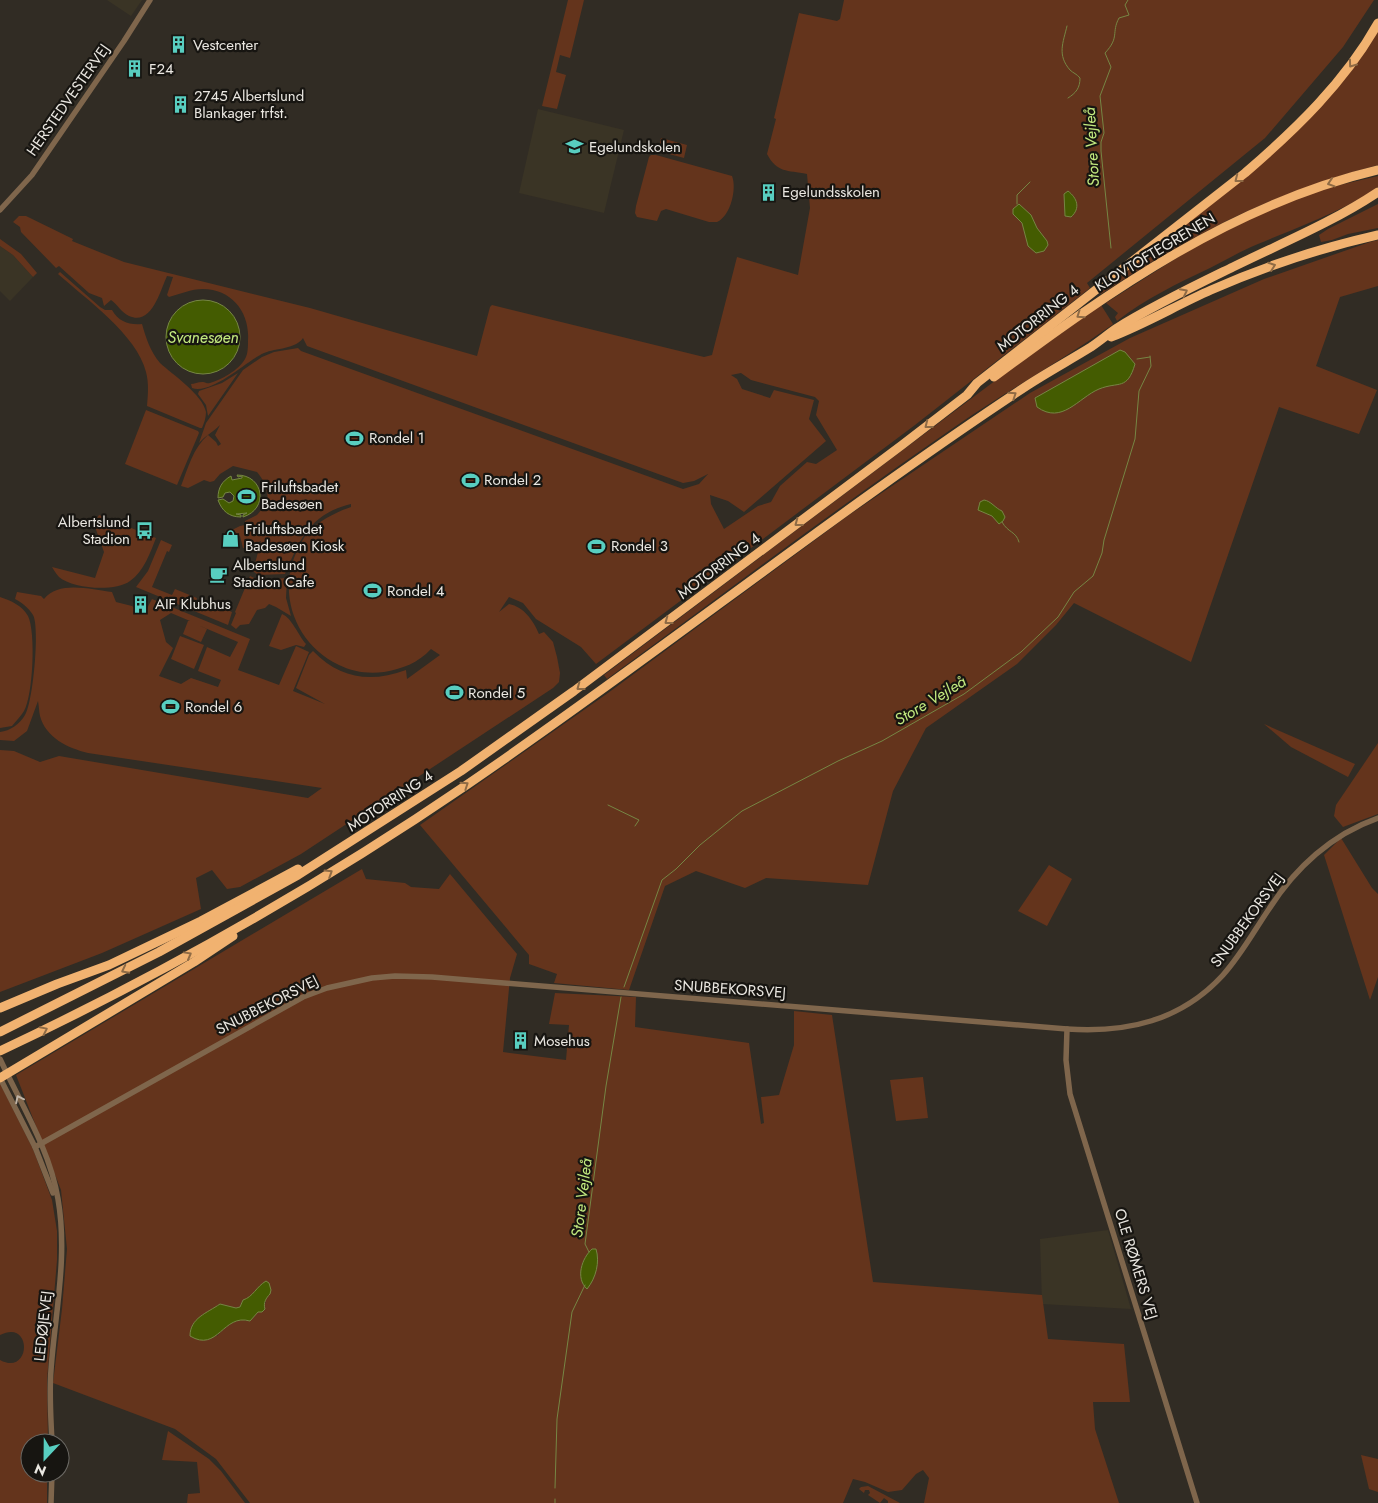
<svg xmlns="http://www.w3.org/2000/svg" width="1378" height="1503" viewBox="0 0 1378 1503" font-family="Jost,sans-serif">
  <rect width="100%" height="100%" fill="#312c24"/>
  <g fill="#3a3425">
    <path d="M 107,0 L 142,0 L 131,16 Z"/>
    <path d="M 538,109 L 624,130 L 604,213 L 519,193 Z"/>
    <path d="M 0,246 L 13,255 L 33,277 L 10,301 L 0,291 Z"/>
    <path d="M 1108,1230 L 1131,1309 L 1042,1304 L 1040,1239 Z"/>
  </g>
  <g fill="#64341c" fill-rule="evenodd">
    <path d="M 568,0 L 584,0 L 570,58 L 560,55 L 556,72 L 566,75 L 557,109 L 542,106 Z"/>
    <path d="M 844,0 L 1374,0 L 1343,47 L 1265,138 L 1087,283 L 1090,288 L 915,425 L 596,664 L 581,647 L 536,619 L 523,603 L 509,597 L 499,612 L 509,604 C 524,607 533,620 539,634 L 544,632 L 553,642 L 557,657 L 560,673 L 559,682 L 553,688 L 301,854 L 240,887 L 227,889 L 212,870 L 196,878 L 201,909 L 102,953 L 0,992 L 0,750 L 14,751 L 40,762 L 59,756 L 308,798 L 322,788 L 88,753 C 68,748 46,738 40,716 C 39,712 39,706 38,701 L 27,731 L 14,741 L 0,740 L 0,732 C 10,731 20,724 25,715 C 33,703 40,627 33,615 C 29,608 21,602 15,599 L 17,592 L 41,596 L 44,599 C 59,580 92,590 112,592 L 116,602 L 132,606 L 144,614 L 152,599 L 250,639 L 238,670 L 279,685 L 296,646 L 309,652 L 293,691 L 325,704 L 296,688 L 309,655 L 313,651 C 340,679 371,683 406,670 L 407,679 L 440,655 L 431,649 C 418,663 402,669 384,672 C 368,674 353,672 339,665 C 295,644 276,592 298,549 C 301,543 304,537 308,532 C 319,521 336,512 351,507 L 351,504 C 310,514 300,539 285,574 L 258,575 L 253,571 L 261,541 L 258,542 L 255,550 L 243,548 L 240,536 L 228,532 L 240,526 L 245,525 L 245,521 L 257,515 L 262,509 L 265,510 L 266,508 C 270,494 266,483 257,472 L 233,466 L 220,474 L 214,481 L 210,482 L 204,480 L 188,488 L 181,486 C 188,468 193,448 208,435 L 216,442 L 218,446 L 221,444 L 215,435 L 220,425 C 213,432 206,435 199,443 L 206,423 L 243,370 L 262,357 L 274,352 L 298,348 L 301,351 L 683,489 L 699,484 L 708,474 L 694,481 L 683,483 L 307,346 L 303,338 C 296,349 276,348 264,353 C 246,361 212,395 192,388 L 191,384 C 194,384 198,382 202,382 C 207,382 205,384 210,383 C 221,380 239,370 245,359 C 248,354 248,347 248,340 C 250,313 232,289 203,289 C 191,289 180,294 169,297 L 167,295 L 173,277 L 167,276 C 160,291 152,326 129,316 C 122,313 117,304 111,300 L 104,306 L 102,298 L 89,293 L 59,266 L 56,268 L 21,232 L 20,227 L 13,222 L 19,216 L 26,216 L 73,239 L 72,241 L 124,262 L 310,308 L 477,356 L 490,307 L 492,305 L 704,357 L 712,355 L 737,257 L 798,275 L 810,208 L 807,174 C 787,170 777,173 767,154 L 776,119 L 774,118 L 799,13 L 837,21 L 840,19 ZM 741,373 L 751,380 L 815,397 L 819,401 L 816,415 L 837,450 L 816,464 L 807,462 L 780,486 L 771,502 L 758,506 L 724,529 L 711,504 L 710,495 L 728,501 L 744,512 L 826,441 L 809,419 L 814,400 L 774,390 L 770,398 L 742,389 L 737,379 L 731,375 ZM 171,613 L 190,621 L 188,621 L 183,634 L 201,642 L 207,629 L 198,625 L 238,642 L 230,657 L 207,647 L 198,671 L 221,680 L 218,687 L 191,678 L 181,684 L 159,676 L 173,648 L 166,642 L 160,620 Z"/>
    <path d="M 1378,29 L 1378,165 C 1272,193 1192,234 1101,294 L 1099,291 L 1260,164 Z"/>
    <path d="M 661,138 L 687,145 L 684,158 L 658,151 Z"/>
    <path d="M 651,155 L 656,155 L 732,176 C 737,188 731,216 717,222 C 716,222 710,222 709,222 L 666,209 L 661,211 L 657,221 L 637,217 L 635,213 L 636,206 L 649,157 Z"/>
    <path d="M 1378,176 L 1378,187 C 1344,211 1296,228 1258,244 C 1241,251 1226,260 1210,268 C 1178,283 1145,299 1117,321 L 1115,317 L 1118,313 L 1106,303 L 1197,245 L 1285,202 L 1327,188 Z"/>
    <path d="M 1378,204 L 1378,228 L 1348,234 L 1332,240 L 1321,242 L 1319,235 L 1328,229 Z"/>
    <path d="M 0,239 L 21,254 L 37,273 L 33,277 L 13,255 L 0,246 Z"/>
    <path d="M 1378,240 L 1378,286 L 1340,297 L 1316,366 L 1377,390 L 1359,434 L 1279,407 L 1191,662 L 1074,603 L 1056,625 L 1017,664 L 926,728 L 893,791 L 868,885 L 766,878 L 745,888 L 696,871 L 665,886 L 629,990 L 554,983 L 557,974 L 529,964 L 529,955 L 420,825 L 608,693 L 849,515 L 1030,393 L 1130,338 L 1264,279 L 1370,242 Z"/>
    <path d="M 60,272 L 100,307 L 105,310 L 112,310 C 119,322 129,325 142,324 C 146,338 150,351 160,363 C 172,374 203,395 206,412 C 206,418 204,423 202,428 L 200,428 L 147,406 C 148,395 149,383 146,372 C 137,335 86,299 58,274 Z"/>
    <path d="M 1101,305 L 1113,324 L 1112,325 C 1061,361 1007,391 956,426 C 838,507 723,594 607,679 L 604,675 L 1004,374 Z"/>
    <path d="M 238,373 L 208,416 L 206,405 L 198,394 L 199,391 L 222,383 Z"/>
    <path d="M 146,410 L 198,431 L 199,433 L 177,485 L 125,464 Z"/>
    <path d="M 99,515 L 156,538 C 150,553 144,571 130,581 C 115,592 73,589 59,577 C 56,574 54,570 52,567 L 95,578 L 104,552 L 94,524 Z"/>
    <path d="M 161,540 L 172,545 L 169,552 L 167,551 L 152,587 L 172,595 L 175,589 L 197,598 L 195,606 L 204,610 L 207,602 L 232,612 L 228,625 L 136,587 L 148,571 Z"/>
    <path d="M 250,576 L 259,580 L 287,578 L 286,598 L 291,616 L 276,607 L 269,604 L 265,608 L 257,610 L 249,624 L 240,625 L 236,629 L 231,625 L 236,613 L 235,612 Z"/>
    <path d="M 0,597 C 11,601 22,605 28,616 C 36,632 33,696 24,711 C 21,716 16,721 12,726 L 0,728 Z"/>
    <path d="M 282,614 C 292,618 298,635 306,644 L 304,647 L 296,645 L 281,650 L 269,646 Z"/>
    <path d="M 180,636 L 204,645 L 194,669 L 171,659 Z"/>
    <path d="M 1264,724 L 1355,764 L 1348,777 L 1291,747 Z"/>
    <path d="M 1378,743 L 1378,814 L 1343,827 L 1334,816 L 1336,805 Z"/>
    <path d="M 1341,838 L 1372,888 L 1378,894 L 1378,977 L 1370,1000 L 1324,855 Z"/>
    <path d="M 1049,865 L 1072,879 L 1047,926 L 1018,911 Z"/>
    <path d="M 362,869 L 366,879 L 405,883 L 411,887 L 439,889 L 450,874 L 517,954 L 510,978 L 503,1052 L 566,1060 L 569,1025 L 549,1024 L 555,993 L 636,997 L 635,1027 L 749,1043 L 761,1124 L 764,1123 L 761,1097 L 779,1095 L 794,1045 L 794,1011 L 832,1015 L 873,1282 L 1042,1295 L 1048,1339 L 1124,1344 L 1130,1402 L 1093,1402 L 1095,1429 L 1119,1503 L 924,1503 L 929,1478 L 923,1470 L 916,1474 L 902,1490 L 888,1492 L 865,1482 L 853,1479 L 843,1503 L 250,1503 L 216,1459 L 175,1429 L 53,1383 L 62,1309 L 67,1249 L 61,1190 L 16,1075 ZM 250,1299 L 266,1302 L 250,1321 C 236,1317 226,1325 217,1336 L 212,1310 L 220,1304 L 236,1308 L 240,1307 L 243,1300 Z"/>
    <path d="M 923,1077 L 928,1118 L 896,1121 L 890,1080 Z"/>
    <path d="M 0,1083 L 33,1149 L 52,1200 L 57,1231 L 57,1260 L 47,1380 L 48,1443 L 30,1443 L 30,1473 L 47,1473 L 47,1503 L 0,1503 L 0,1360 C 31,1377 33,1318 0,1335 Z"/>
    <path d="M 168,1431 L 209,1459 L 221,1471 L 245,1503 L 187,1503 L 188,1494 L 200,1493 L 197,1462 L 162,1460 Z"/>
    <path d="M 1361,1455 L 1378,1459 L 1378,1492 L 1369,1489 Z"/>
    <path d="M 868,1486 L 900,1503 L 888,1503 L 888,1501 L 884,1498 L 880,1503 L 868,1495 L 870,1493 L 869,1490 L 865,1490 L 864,1493 L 859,1489 L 861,1487 Z"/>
  </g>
  <g fill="#445c01" stroke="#768644">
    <path d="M 1068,191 C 1077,198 1081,208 1071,217 L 1065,216 L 1064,194 Z"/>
    <path d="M 1019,204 L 1031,215 L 1037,228 L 1047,241 L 1048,245 L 1044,251 L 1036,253 L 1028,246 L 1022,223 L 1013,214 L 1013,209 Z"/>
    <circle cx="203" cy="337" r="37"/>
    <path d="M 1120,350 L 1125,352 L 1135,364 C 1127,391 1119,381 1099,389 C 1078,398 1062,425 1037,407 L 1035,398 Z"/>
    <path d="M 237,475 C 264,475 269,509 243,517 L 243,515 L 247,513 L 236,514 L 241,515 L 241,517 C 229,517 222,511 218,500 L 223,499 L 229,503 L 233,501 L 234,496 L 230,492 L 225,493 L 223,497 L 218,498 C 218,488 222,481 231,476 L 232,480 L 242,478 L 242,476 L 238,477 Z"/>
    <path d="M 984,500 C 991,501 995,508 1002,511 L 1005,517 L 1003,521 L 999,524 L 992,516 L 978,510 L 980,502 Z"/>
    <path d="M 592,1249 L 596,1249 C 600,1262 596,1278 587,1289 C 575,1278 582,1258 592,1249 Z"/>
    <path d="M 266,1281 L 269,1283 L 271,1290 L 270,1294 C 266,1298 263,1303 265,1309 L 262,1312 L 258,1312 L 250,1321 C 223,1313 218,1353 190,1336 C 190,1318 207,1313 220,1304 L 236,1308 L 240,1307 L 243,1300 C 253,1297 256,1287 266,1281 Z"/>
  </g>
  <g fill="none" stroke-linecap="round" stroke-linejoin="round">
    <g stroke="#768644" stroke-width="1">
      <path d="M 1067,26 C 1063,43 1057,55 1070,70 C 1073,73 1077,74 1080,78 C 1080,88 1076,93 1068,98"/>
      <path d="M 1017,204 L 1017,195 L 1030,182"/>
      <path d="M 1111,248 L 1101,151 L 1101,142 L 1104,133 L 1100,96 L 1111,67 L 1105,53 C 1120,37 1111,33 1119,18 L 1129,15 L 1125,5 L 1128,0"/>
      <path d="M 1137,359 L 1150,357"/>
      <path d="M 1002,522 C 1008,533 1016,531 1019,542"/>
      <path d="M 608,805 L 639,820 L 635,826"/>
      <path d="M 624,987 L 662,880 L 676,869 L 700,845 L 742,811 L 838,761 L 882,741 L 964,694 L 1021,652 L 1058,617 L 1074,592 L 1093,576 L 1102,553 L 1104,540 L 1135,439 L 1139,391 L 1151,366 L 1150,356"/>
      <path d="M 589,1252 L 585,1244 L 606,1086 L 621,997"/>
      <path d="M 555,1488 L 557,1419 L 572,1312 L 585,1285"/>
      <path d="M 555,1503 L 555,1499"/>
    </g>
    <g stroke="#7f664c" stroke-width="5.5">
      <path d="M 0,210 L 32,175 L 124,41 L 150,0"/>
      <path d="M 1067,1029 L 1066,1060 L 1070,1094 L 1197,1503"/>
      <path d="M 0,1059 C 21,1104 50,1150 58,1199 C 68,1257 55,1313 51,1370 C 49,1394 51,1419 52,1443"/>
      <path d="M 0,1078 L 35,1147 L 53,1193"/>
      <path d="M 35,1147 L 303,997 L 327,988 L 372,978 L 395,976 L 432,977 L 1067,1029 C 1127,1033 1181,1021 1223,975 C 1241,955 1254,931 1269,909 C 1295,868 1332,834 1378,818"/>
      <path d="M 51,1503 L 52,1473"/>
    </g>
    <g stroke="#f1b270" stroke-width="9">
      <path d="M 1111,337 C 1145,324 1177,305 1211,290 C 1265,266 1321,248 1378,235"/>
      <path d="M 994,377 C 1111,290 1233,204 1378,170"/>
      <path d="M 0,1008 L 57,984 L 109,965 L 201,921 L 298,869"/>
      <path d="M 0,1032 L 159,952 L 298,875 L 461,771 L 574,691 L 902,445 L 967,395 L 977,383 L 1245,173 C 1296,129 1345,82 1378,23"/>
      <path d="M 0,1051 C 163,974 320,885 468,784 C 657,655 837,511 1028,385 C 1048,372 1070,360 1091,347 C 1100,341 1108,334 1117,328 C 1154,305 1194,286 1233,267 C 1282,243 1333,222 1378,192"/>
      <path d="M 0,1078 L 194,962 L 233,936"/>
    </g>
  </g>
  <defs><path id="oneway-chevron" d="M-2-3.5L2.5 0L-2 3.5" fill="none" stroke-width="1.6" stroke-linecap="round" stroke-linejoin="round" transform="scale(1.25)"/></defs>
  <g stroke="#8f6b45">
    <use href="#oneway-chevron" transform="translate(1352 64) rotate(126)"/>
    <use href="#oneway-chevron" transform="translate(1238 179) rotate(142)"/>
    <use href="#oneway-chevron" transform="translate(1331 183) rotate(162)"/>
    <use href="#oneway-chevron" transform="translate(1272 266) rotate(-20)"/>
    <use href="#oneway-chevron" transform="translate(1184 292) rotate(-27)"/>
    <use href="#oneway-chevron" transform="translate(1080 315) rotate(145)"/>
    <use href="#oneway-chevron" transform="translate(1013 395) rotate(-34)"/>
    <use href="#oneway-chevron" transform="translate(928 425) rotate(142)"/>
    <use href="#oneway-chevron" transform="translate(798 523) rotate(143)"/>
    <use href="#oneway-chevron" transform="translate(668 621) rotate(143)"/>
    <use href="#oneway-chevron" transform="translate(580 687) rotate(143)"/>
    <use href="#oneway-chevron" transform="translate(465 785) rotate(-34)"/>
    <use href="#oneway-chevron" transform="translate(329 873) rotate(-32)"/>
    <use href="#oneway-chevron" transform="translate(188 955) rotate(-29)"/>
    <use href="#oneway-chevron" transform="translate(125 970) rotate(153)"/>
    <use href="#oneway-chevron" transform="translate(44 1030) rotate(-26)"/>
  </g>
  <use stroke="#bfb3a5" href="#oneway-chevron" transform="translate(19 1099) rotate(-116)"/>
  <defs>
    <symbol id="building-bare" viewBox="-9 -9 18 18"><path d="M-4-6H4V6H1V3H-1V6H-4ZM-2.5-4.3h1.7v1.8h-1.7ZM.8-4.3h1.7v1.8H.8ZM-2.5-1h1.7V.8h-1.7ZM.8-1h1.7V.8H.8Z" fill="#58cec0" stroke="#171511" stroke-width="2.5" paint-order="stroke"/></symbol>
    <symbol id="school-bare" viewBox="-9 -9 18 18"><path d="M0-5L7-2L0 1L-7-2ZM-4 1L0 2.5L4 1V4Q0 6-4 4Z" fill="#58cec0" stroke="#171511" stroke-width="2.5" paint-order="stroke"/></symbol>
    <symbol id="stadium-bare" viewBox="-9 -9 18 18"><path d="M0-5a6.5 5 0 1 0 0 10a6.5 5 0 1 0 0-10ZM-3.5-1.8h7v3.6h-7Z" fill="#58cec0" stroke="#171511" stroke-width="2.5" paint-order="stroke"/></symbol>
    <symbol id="bus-bare" viewBox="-9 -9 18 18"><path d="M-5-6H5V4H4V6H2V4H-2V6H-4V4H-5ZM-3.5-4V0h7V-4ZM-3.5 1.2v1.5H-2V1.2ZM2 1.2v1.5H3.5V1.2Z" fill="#58cec0" stroke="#171511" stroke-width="2.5" paint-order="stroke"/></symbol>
    <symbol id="shop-bare" viewBox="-9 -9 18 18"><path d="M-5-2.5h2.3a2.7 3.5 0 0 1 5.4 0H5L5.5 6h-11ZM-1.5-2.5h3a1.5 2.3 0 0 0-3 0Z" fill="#58cec0" stroke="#171511" stroke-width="2.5" paint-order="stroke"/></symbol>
    <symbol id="cafe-bare" viewBox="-9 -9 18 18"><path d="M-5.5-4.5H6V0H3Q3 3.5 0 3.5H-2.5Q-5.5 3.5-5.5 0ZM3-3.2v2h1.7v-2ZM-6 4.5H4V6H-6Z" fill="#58cec0" stroke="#171511" stroke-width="2.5" paint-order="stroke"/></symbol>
  </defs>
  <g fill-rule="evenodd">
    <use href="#building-bare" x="166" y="32" width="25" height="25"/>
    <use href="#building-bare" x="122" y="56" width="25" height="25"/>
    <use href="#building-bare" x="168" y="92" width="25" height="25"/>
    <use href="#school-bare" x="562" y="134" width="25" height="25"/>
    <use href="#building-bare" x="756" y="180" width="25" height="25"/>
    <use href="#stadium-bare" x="342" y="426" width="25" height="25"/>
    <use href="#stadium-bare" x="458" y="468" width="25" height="25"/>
    <use href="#stadium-bare" x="234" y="484" width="25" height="25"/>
    <use href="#bus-bare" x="132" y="518" width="25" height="25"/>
    <use href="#shop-bare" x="218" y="526" width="25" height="25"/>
    <use href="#stadium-bare" x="584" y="534" width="25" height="25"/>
    <use href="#cafe-bare" x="206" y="562" width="25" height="25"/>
    <use href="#stadium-bare" x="360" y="578" width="25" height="25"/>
    <use href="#building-bare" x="128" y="592" width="25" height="25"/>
    <use href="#stadium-bare" x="442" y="680" width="25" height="25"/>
    <use href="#stadium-bare" x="158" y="694" width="25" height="25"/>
    <use href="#building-bare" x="508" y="1028" width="25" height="25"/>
  </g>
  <g text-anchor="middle" stroke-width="4.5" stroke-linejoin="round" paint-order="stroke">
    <g font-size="15" fill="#eae7e1" stroke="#171511" text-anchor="start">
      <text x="193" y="50">Vestcenter</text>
      <text x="149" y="74">F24</text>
      <text x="194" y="101">2745 Albertslund<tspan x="194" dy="17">Blankager trfst.</tspan></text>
      <text x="589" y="152">Egelundskolen</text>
      <text x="782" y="197">Egelundsskolen</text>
      <text x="369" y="443">Rondel 1</text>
      <text x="484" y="485">Rondel 2</text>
      <text x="261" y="492">Friluftsbadet<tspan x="261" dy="17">Badesøen</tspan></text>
      <text x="130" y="527" text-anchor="end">Albertslund<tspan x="130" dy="17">Stadion</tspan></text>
      <text x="245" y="534">Friluftsbadet<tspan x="245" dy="17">Badesøen Kiosk</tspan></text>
      <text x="611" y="551">Rondel 3</text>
      <text x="233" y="570">Albertslund<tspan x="233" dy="17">Stadion Cafe</tspan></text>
      <text x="387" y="596">Rondel 4</text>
      <text x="155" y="609">AIF Klubhus</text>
      <text x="468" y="698">Rondel 5</text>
      <text x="185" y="712">Rondel 6</text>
      <text x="534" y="1046">Mosehus</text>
    </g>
    <g font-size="15" fill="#eae7e1" stroke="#171511">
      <text transform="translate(68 100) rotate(-55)" y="5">HERSTEDVESTERVEJ</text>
      <text transform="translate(1155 252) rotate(-31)" y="5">KLOVTOFTEGRENEN</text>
      <text transform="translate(1038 318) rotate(-38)" y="5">MOTORRING 4</text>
      <text transform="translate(719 566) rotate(-37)" y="5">MOTORRING 4</text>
      <text transform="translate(390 801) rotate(-33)" y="5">MOTORRING 4</text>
      <text transform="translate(1247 920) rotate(-54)" y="5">SNUBBEKORSVEJ</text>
      <text transform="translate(730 989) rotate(4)" y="5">SNUBBEKORSVEJ</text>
      <text transform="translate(267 1005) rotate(-27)" y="5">SNUBBEKORSVEJ</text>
      <text transform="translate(1136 1264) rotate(73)" y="5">OLE RØMERS VEJ</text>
      <text transform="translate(43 1326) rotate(-84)" y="5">LEDØJEVEJ</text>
    </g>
    <g font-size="16" font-style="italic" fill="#c3ea7f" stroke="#171511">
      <text transform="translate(1091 147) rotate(-93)" y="6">Store Vejleå</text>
      <text x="203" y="343">Svanesøen</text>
      <text transform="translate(930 700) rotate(-31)" y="6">Store Vejleå</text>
      <text transform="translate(581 1198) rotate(-83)" y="6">Store Vejleå</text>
    </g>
  </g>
  <g transform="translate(45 1458) rotate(202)"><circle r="24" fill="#171511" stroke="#6b6964"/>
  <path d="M0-4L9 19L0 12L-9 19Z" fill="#58cec0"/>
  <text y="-8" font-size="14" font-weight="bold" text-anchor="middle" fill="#eae7e1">N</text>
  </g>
</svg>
